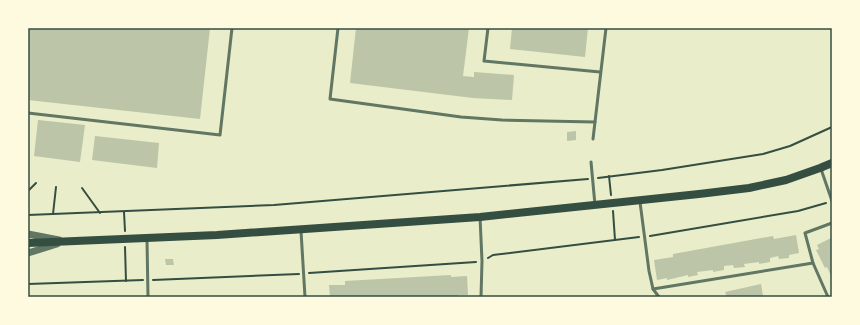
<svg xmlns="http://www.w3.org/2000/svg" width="860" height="325" viewBox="0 0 860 325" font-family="Raleway,sans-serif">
  <rect width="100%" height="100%" fill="#e9edc9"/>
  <g fill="#bcc5a7">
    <path d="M 28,28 L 210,28 L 200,119 L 28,100 Z"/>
    <path d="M 356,28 L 469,28 L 463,76 L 474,77 L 474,72 L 514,75 L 512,100 L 473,98 L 350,83 Z"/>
    <path d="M 512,28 L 588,28 L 585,57 L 510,49 Z"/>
    <path d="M 38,120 L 85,125 L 80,162 L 34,156 Z"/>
    <path d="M 576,131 L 576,140 L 567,141 L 567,132 Z"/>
    <path d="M 95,136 L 159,143 L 157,168 L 92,160 Z"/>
    <path d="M 796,235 L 799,253 L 789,255 L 789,258 L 779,259 L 778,256 L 770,258 L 770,262 L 759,264 L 759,262 L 744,264 L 745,267 L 734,268 L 733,265 L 724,266 L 724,270 L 713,272 L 713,270 L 697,272 L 698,275 L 688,277 L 688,275 L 667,280 L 667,278 L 657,280 L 654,260 L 673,257 L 673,254 L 773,236 L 774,239 Z"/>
    <path d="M 831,238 L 832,241 L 832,278 L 827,267 L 825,268 L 816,250 L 819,249 L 817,245 Z"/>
    <path d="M 165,259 L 173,259 L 174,265 L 166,265 Z"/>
    <path d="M 451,275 L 451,277 L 467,276 L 468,295 L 458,295 L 458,297 L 330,297 L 329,285 L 345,285 L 345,281 Z"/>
    <path d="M 761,284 L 763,296 L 727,297 L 725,292 Z"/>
  </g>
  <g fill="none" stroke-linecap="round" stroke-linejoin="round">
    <g stroke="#344e41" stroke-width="2">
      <path d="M 609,176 L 611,195"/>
      <path d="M 598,178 L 662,170 L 763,154 L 790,146 L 832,127"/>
      <path d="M 82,188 L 100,213"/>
      <path d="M 28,191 L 36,183"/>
      <path d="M 613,211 L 615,240"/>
      <path d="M 124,212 L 125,231"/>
      <path d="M 53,214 L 56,187"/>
      <path d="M 28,215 L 274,205 L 588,179"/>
      <path d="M 650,236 L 798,211 L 826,203"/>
      <path d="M 125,247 L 126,281"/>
      <path d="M 488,258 L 493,255 L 639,237"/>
      <path d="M 309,273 L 476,262"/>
      <path d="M 153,280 L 299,274"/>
      <path d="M 28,284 L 143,280"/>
    </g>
    <g stroke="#617663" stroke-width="3">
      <path d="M 338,28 L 330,99 L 461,117 L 502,120 L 595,122"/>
      <path d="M 488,28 L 484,61 L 600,72"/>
      <path d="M 28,113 L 220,135 L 232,28"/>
      <path d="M 593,139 L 606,28"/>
      <path d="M 591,162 L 595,205"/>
      <path d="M 821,169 L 832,201"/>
      <path d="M 640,202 L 649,271 L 653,289 L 659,297"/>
      <path d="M 480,217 L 482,261 L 481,297"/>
      <path d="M 301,231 L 305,297"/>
      <path d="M 147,240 L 148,297"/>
      <path d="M 653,289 L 813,263"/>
      <path d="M 828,297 L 813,263 L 805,233 L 832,223"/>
    </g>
    <g stroke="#617663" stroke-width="7">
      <path d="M 28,234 L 59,240"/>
      <path d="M 28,253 L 57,244"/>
    </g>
    <path stroke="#344e41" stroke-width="8" d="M 28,243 L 217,235 L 480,217 L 699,194 L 749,188 L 786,180 L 820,168 L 832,163"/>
  </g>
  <rect width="860" height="325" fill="none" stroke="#fefae0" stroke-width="58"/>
  <rect x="29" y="29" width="802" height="267" fill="none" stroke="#344e41" stroke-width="1.5"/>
</svg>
